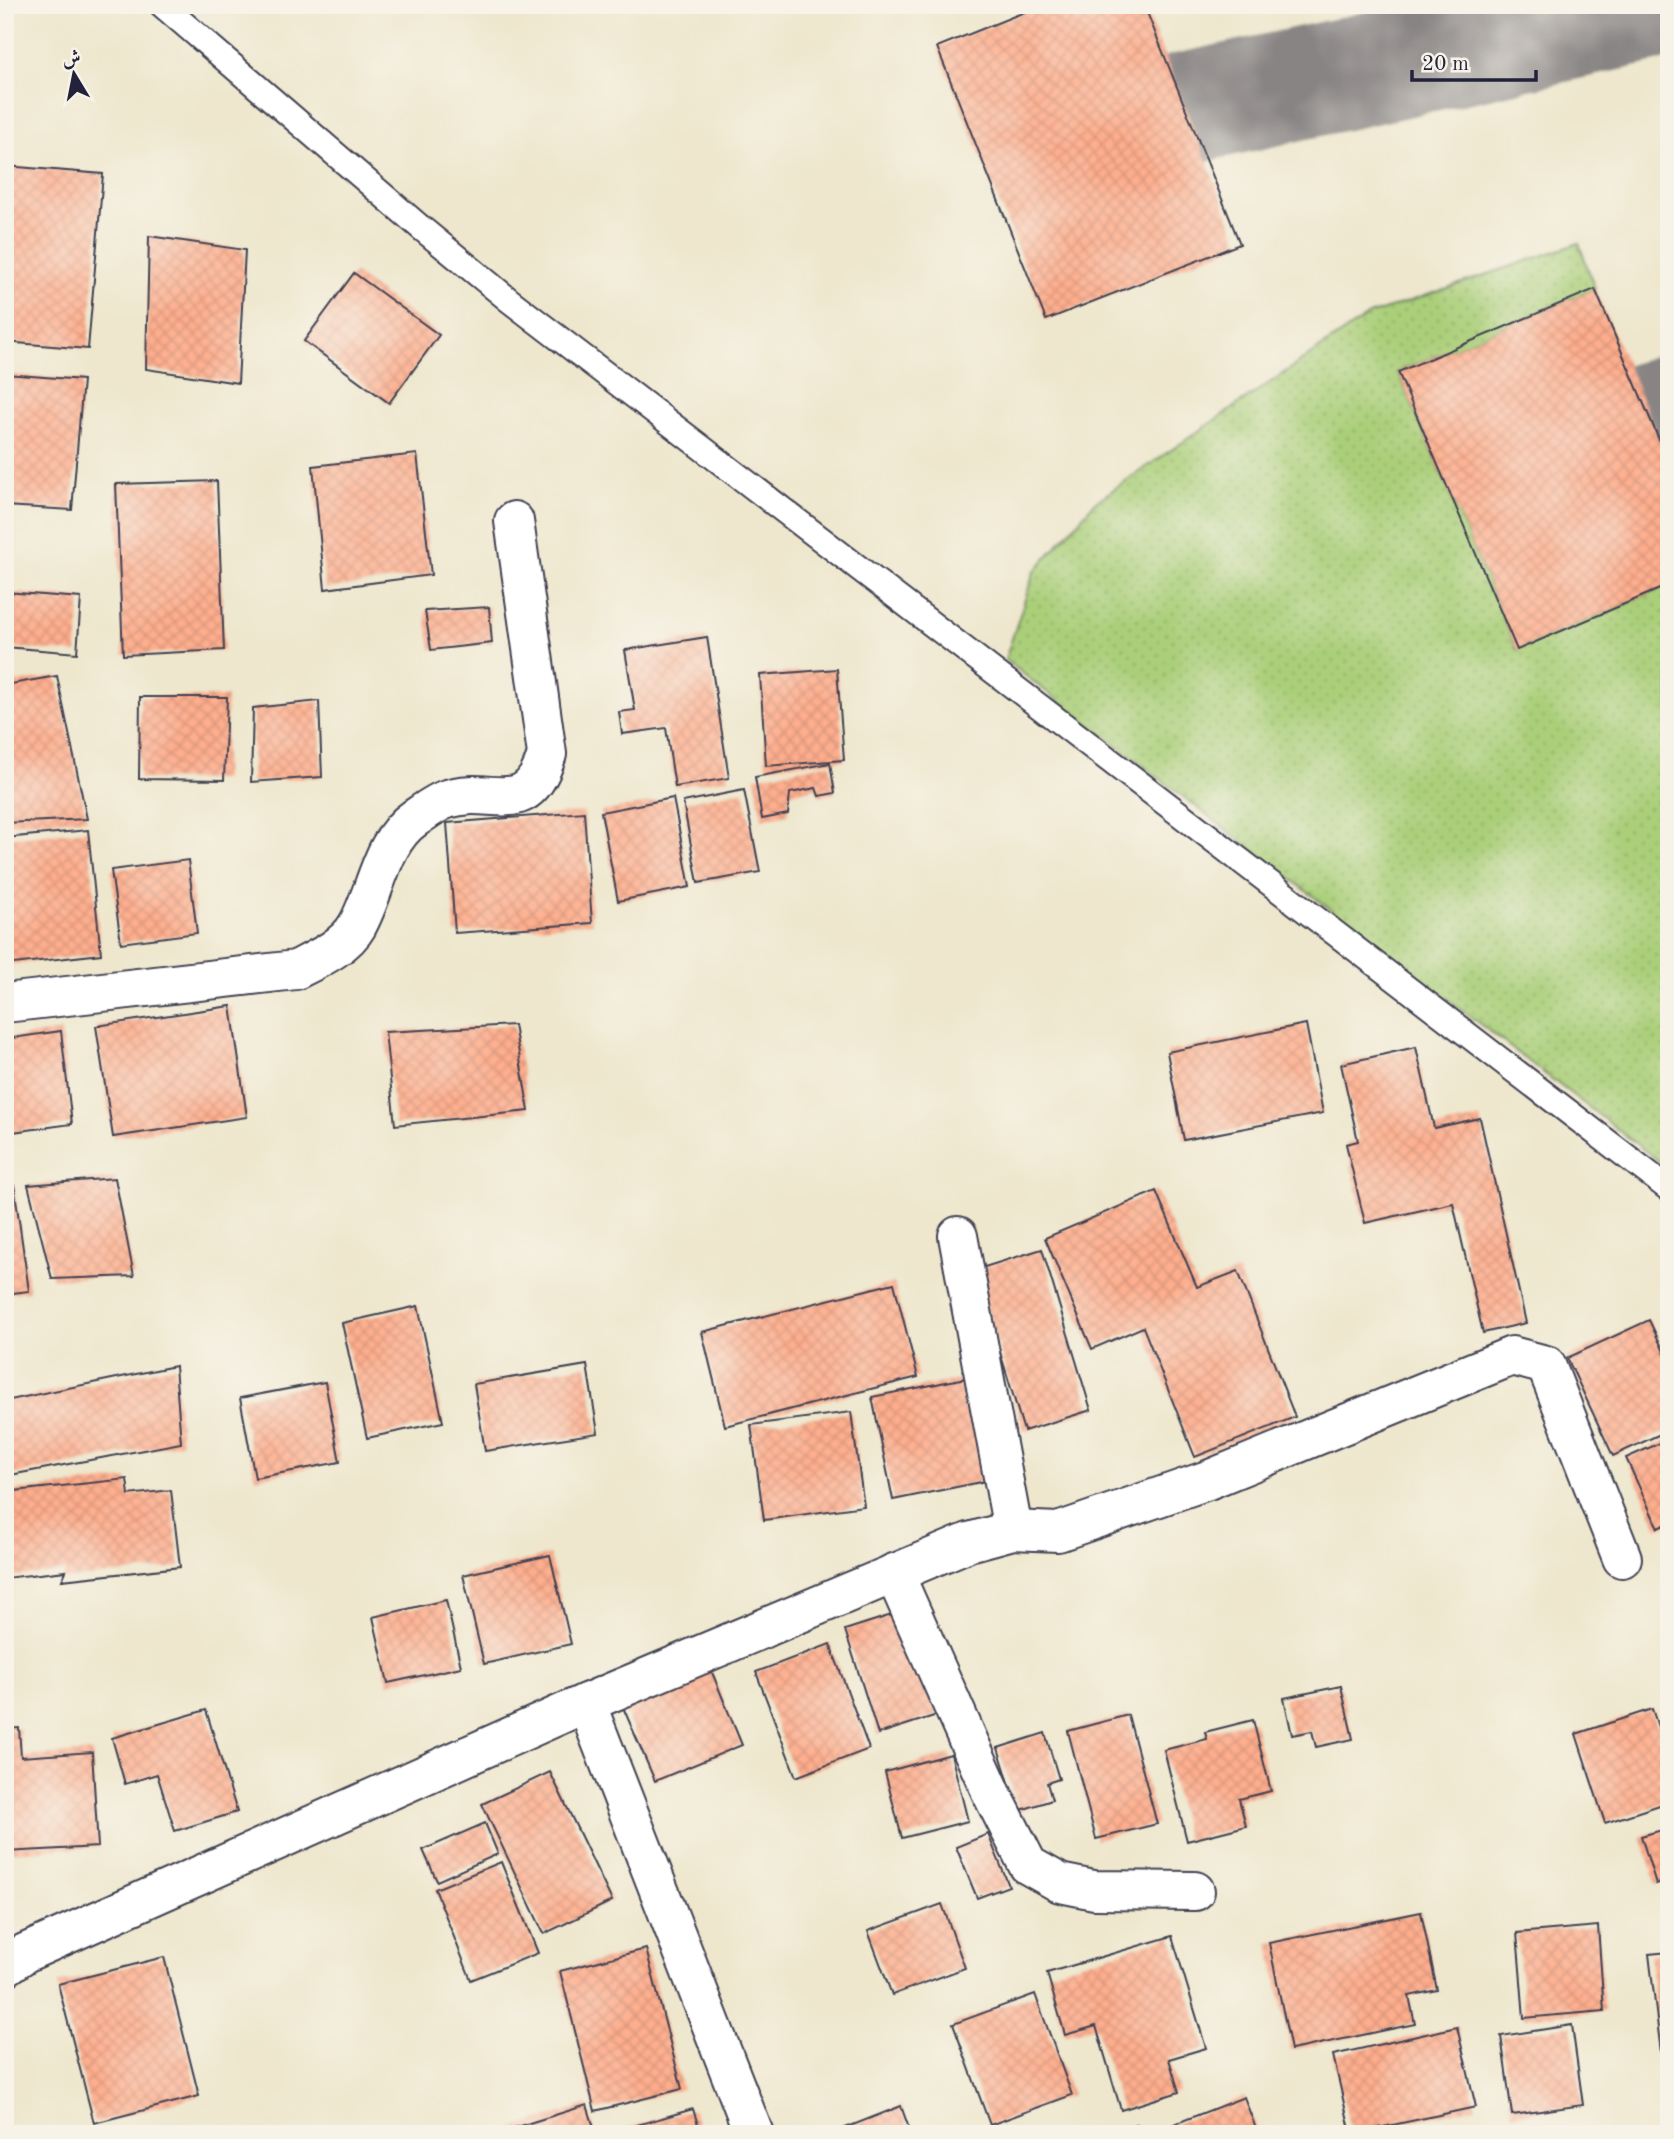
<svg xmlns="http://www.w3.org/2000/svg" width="1674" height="2139" viewBox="0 0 1674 2139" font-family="'Old Standard TT',Amiri,serif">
  <defs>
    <pattern id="grass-dots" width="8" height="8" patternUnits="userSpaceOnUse" patternTransform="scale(1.75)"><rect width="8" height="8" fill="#aacf79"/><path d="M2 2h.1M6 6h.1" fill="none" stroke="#92b16a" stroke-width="1.8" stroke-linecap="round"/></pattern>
    <pattern id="building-cross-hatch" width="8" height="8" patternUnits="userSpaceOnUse" patternTransform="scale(1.75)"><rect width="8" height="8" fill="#feae8d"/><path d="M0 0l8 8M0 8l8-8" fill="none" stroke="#d9957b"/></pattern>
  </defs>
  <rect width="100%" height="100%" fill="#f7f3e8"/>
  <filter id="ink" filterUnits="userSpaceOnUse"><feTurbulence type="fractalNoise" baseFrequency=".0143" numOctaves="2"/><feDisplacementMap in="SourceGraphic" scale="14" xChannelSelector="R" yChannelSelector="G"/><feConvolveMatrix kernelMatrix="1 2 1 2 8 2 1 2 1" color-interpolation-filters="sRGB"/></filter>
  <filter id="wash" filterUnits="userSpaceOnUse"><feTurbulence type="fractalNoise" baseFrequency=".00686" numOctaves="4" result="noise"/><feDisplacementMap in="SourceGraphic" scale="28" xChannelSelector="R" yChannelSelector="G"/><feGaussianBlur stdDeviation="1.57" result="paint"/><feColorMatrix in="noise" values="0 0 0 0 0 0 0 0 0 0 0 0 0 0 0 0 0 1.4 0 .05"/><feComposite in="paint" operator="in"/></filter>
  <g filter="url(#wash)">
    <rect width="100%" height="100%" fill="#eee7cd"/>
    <path fill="url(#grass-dots)" stroke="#66785a" stroke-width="2" d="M 1579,243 L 1595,289 L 1398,372 L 1517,650 L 1669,585 L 1669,1169 L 1005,660 L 1034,572 L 1095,502 L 1369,315 Z"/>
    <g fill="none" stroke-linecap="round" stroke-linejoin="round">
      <g stroke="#888484" stroke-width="112">
        <path d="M 1185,109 L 1655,5"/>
        <path d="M 1649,417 L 1669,410"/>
      </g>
    </g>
    <g id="blocks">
      <g fill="url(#building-cross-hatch)">
        <path d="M 1042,5 L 1144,5 L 1240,244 L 1046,320 L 937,47 Z"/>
        <path d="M 5,166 L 103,174 L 88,349 L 5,342 Z"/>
        <path d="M 149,236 L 245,250 L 238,383 L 146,369 Z"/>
        <path d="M 354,273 L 439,335 L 389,403 L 304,341 Z"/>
        <path d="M 1595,289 L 1669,463 L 1669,585 L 1517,650 L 1398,372 Z"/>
        <path d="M 5,374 L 83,380 L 72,510 L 5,506 Z"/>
        <path d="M 417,454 L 431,575 L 325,589 L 313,466 Z"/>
        <path d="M 217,481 L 224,650 L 123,655 L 116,484 Z"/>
        <path d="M 5,592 L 81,598 L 77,653 L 5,647 Z"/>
        <path d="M 489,607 L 492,643 L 431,650 L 425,611 Z"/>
        <path d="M 707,637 L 729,778 L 675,787 L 666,728 L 622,734 L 619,712 L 635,710 L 625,650 Z"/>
        <path d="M 837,669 L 844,760 L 766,766 L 760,675 Z"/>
        <path d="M 57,676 L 87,819 L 5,823 L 5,685 Z"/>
        <path d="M 140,697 L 227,697 L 224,780 L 139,779 Z"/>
        <path d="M 319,701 L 322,777 L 251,782 L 253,708 Z"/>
        <path d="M 830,763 L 835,793 L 819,796 L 816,788 L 790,793 L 788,814 L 762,819 L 755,777 Z"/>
        <path d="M 744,790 L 760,872 L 698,883 L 683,802 Z"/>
        <path d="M 673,798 L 690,887 L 618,901 L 601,812 Z"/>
        <path d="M 584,812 L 592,923 L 455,933 L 447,823 Z"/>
        <path d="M 88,830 L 101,954 L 5,965 L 5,838 Z"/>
        <path d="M 188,860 L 197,933 L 121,943 L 111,870 Z"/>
        <path d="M 231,1006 L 247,1117 L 113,1137 L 96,1026 Z"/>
        <path d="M 1306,1024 L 1323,1113 L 1184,1140 L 1167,1052 Z"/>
        <path d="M 514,1025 L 529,1111 L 395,1125 L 385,1032 Z"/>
        <path d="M 61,1031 L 72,1124 L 5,1133 L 5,1039 Z"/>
        <path d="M 1416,1047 L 1434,1128 L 1480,1118 L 1526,1323 L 1483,1333 L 1453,1203 L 1365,1223 L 1346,1144 L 1358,1141 L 1341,1064 Z"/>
        <path d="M 115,1178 L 134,1276 L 52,1279 L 28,1185 Z"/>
        <path d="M 14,1185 L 29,1291 L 5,1294 L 5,1186 Z"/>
        <path d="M 1156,1191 L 1197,1287 L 1238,1271 L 1295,1417 L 1195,1457 L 1143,1327 L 1092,1349 L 1045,1238 Z"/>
        <path d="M 1042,1249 L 1091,1410 L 1024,1431 L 975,1270 Z"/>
        <path d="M 894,1283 L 918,1377 L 725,1426 L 702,1332 Z"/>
        <path d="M 418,1306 L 443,1422 L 367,1438 L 342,1323 Z"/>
        <path d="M 1649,1320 L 1669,1362 L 1669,1430 L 1613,1456 L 1567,1358 Z"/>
        <path d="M 587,1365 L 598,1433 L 485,1451 L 474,1384 Z"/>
        <path d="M 175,1366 L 181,1443 L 5,1476 L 5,1401 Z"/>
        <path d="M 966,1378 L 986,1481 L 893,1500 L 872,1397 Z"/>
        <path d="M 325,1382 L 340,1462 L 255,1478 L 240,1398 Z"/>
        <path d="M 851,1412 L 864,1506 L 764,1520 L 751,1425 Z"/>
        <path d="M 1669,1439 L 1669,1523 L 1658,1528 L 1626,1458 Z"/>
        <path d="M 127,1479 L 129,1495 L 171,1490 L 180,1567 L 62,1580 L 66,1571 L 5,1578 L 5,1492 Z"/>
        <path d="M 550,1555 L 571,1644 L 484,1664 L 463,1575 Z"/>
        <path d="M 446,1600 L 461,1667 L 388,1683 L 373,1617 Z"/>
        <path d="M 904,1611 L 937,1715 L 878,1734 L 845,1630 Z"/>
        <path d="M 830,1644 L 869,1749 L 796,1777 L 756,1672 Z"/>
        <path d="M 709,1665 L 742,1745 L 655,1781 L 619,1698 Z"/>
        <path d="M 1341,1686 L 1353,1739 L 1316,1747 L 1312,1731 L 1292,1735 L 1284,1698 Z"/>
        <path d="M 1652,1709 L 1669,1759 L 1669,1802 L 1605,1823 L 1576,1734 Z"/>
        <path d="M 206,1710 L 237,1812 L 175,1831 L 157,1774 L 125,1784 L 112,1738 Z"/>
        <path d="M 1128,1715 L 1157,1824 L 1096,1839 L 1068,1731 Z"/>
        <path d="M 1253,1720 L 1271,1791 L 1239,1799 L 1246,1826 L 1187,1841 L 1164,1750 L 1207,1739 L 1205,1732 Z"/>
        <path d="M 19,1728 L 21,1757 L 92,1752 L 98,1847 L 5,1852 L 5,1729 Z"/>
        <path d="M 1045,1733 L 1059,1779 L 1047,1783 L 1052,1800 L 1018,1811 L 998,1748 Z"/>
        <path d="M 951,1754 L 968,1821 L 902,1838 L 885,1772 Z"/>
        <path d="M 550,1772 L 612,1901 L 544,1934 L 482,1804 Z"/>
        <path d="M 485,1823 L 498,1854 L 437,1881 L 423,1850 Z"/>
        <path d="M 1669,1828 L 1669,1880 L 1656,1884 L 1641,1836 Z"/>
        <path d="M 988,1834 L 1009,1886 L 977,1898 L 956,1847 Z"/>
        <path d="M 501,1862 L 538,1953 L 471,1980 L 435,1889 Z"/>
        <path d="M 942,1904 L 965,1968 L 892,1995 L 868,1931 Z"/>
        <path d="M 1421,1912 L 1437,1990 L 1409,1996 L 1415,2024 L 1291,2050 L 1269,1943 Z"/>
        <path d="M 1598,1926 L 1604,2011 L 1524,2018 L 1517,1933 Z"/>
        <path d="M 1172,1936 L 1206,2048 L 1169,2059 L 1179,2092 L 1121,2110 L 1096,2026 L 1065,2035 L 1047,1973 Z"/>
        <path d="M 646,1949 L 682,2089 L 595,2111 L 560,1971 Z"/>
        <path d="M 1669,1952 L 1669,2085 L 1665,2086 L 1649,1954 Z"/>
        <path d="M 164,1957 L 199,2096 L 94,2123 L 58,1984 Z"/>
        <path d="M 1035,1994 L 1072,2095 L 990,2125 L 953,2024 Z"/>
        <path d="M 1572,2025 L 1583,2105 L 1512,2115 L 1501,2036 Z"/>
        <path d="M 1457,2027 L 1476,2107 L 1351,2134 L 1333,2055 Z"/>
        <path d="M 1244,2097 L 1258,2134 L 1167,2134 L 1164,2128 Z"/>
        <path d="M 587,2105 L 596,2134 L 505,2134 L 504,2131 Z"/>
        <path d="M 901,2106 L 911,2134 L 847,2134 L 845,2128 Z"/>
        <path d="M 693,2109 L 701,2134 L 621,2134 L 620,2130 Z"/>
        <path d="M 1136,2124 L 1140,2134 L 1108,2134 L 1108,2133 Z"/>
      </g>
    </g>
  </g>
  <g filter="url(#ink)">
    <use href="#blocks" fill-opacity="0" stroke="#414051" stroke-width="2"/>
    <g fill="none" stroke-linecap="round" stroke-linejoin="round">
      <defs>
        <path id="lane" d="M 162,5 L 420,227 L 509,300 L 1669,1189"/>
        <g id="street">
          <path d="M 5,1003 L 296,970 C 317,959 345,947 357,926 C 376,893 381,841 415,818 C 424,812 437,802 447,799 C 493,784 527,822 547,754 L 514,521"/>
          <path d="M 958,1236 L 1013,1530"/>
          <path d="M 894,1573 L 992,1794 L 1028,1865 L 1060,1883 L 1094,1890 L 1195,1891"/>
          <path d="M 586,1703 L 754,2134"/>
          <path d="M 5,1967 L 25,1953 L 586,1703 L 969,1542 L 1013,1530 L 1058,1532 L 1208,1480 L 1512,1356 L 1546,1365 L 1622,1558"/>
        </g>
      </defs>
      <use href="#lane" stroke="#414051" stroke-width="28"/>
      <use href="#street" stroke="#414051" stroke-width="42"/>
      <use href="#lane" stroke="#fff" stroke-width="24"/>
      <use href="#street" stroke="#fff" stroke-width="38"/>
    </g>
  </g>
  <rect width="1674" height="2139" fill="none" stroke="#f7f3e8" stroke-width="28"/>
  <g transform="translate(74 74) rotate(350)" stroke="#f7f3e8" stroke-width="5" paint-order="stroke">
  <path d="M0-5L12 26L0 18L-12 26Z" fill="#22223b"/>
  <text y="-10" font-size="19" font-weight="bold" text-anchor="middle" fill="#22223b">ش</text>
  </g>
  <path d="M1412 70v10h124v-10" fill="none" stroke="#22223b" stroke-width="3.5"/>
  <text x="1422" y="70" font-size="21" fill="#22223b" stroke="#f7f3e8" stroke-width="5" paint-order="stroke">20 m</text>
</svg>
